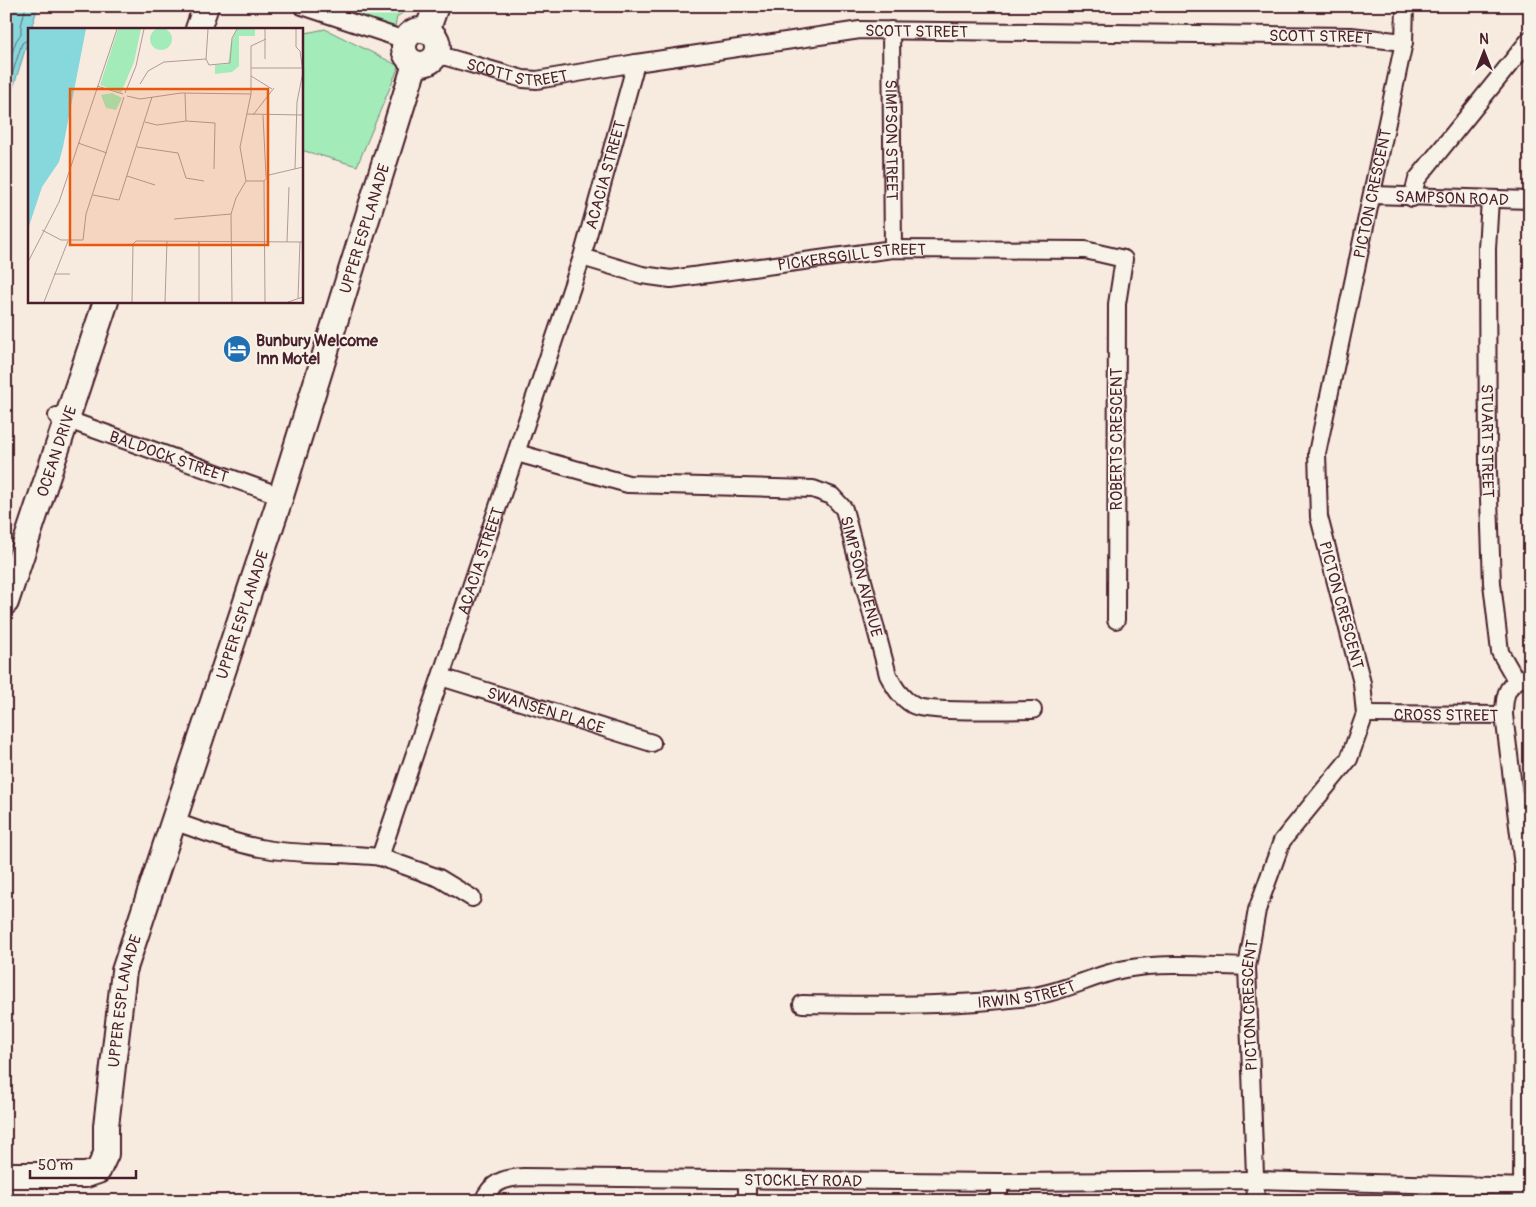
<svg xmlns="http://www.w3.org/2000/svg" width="1536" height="1207" viewBox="0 0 1536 1207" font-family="Pangolin,sans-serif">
  <rect width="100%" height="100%" fill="#f7ebe0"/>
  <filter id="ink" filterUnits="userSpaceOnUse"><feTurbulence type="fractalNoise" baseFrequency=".02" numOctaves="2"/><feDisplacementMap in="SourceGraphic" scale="10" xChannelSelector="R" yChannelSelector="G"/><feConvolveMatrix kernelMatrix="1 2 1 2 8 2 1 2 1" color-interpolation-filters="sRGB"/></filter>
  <g filter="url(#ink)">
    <g fill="#a3ecba" stroke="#768672">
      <path d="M 331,6 L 412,6 L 397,17 L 395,27 Z"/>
      <path d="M 325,29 L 399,66 L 357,166 L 301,150 L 301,34 Z"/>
    </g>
    <path fill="#86d8dd" stroke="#6e8e96" d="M 6,6 L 38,6 L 31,29 L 29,29 L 29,37 L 6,111 Z"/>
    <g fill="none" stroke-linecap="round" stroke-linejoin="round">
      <g stroke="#626972" stroke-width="1">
        <path d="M 6,72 L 16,41 L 21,34 L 21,26 L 26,6"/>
        <path d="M 6,94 L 22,43 L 29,39"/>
      </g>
      <defs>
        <g id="street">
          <path d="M 302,6 L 405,40"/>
          <path id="s1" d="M 891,30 L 893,249"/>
          <path id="s2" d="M 436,54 L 523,79 L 537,80 L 636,63 L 860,30 L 1351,36 L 1404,42"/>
          <path id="s3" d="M 1373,195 L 1530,200"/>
          <path d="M 1412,198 L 1417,179 L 1530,39"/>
          <path id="s4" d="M 1490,199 L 1487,249 L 1488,471 L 1492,583 L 1500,652 L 1516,680"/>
          <path id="s5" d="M 582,257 L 642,275 L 671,279 L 893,249 L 1085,250 L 1124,259 L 1117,304 L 1116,620"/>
          <path id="s6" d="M 57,416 L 281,496"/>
          <path id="s7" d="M 517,453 L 628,484 L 813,489 L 832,496 L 844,509 L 888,675 C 895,688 900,697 913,705 C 926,713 1013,710 1033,710"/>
          <path id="s8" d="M 441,677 L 652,743"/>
          <path id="s9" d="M 1365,714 L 1504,715 C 1504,692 1507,683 1530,675"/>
          <path d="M 1504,715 L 1523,866 L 1522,1201"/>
          <path id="s10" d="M 175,822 C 203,831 232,843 260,848 C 300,856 340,852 380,857 L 582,257 L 636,63"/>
          <path d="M 380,857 L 439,878 L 472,898"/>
          <path id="s11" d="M 802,1004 C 879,1005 959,1007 1034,996 C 1066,991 1094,975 1125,969 C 1165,962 1208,966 1247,967"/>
          <path id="s12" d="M 483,1201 C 491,1182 504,1178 523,1177 L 999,1182 L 1256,1180 L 1530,1187"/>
          <path d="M 747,1201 L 747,1179"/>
          <path d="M 999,1201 L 999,1182"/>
          <path id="s13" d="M 1256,1201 L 1247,967 L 1257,910 L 1282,841 L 1349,759 L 1365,714 L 1362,683 L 1319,517 L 1317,453 L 1404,42 L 1405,6"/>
        </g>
        <g id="secondary">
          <path d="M 198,29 L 206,6"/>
          <circle cx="421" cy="47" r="17"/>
          <path d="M 427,31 L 436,6"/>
          <path id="s14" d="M 6,602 L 106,301"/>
          <path id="s15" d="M 6,1175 L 86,1175 L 98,1171 L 106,1154 L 106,1126 L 124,971 L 281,496 L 415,64"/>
        </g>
      </defs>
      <use href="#street" stroke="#4a1f2b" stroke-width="20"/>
      <use href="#secondary" stroke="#4a1f2b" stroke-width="28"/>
      <use href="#street" stroke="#f7f3e8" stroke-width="16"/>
      <use href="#secondary" stroke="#f7f3e8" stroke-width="24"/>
    </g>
  </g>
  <defs>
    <symbol id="hotel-disc" viewBox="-11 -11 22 22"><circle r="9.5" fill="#1f6fb2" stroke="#f7f3e8"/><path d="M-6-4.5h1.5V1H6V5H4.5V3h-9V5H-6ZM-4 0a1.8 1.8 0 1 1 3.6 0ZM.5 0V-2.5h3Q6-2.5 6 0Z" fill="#fff"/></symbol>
  </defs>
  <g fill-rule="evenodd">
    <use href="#hotel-disc" x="221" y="333" width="32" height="32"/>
  </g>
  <g text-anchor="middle" stroke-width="4" stroke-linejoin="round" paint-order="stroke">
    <g font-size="16" fill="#4a1f2b" stroke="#f7f3e8">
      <text dy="6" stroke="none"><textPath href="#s2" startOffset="488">SCOTT STREET</textPath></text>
      <text dy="6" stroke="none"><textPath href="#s2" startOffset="892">SCOTT STREET</textPath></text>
      <text dy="6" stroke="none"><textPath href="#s2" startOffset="84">SCOTT STREET</textPath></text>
      <text dy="6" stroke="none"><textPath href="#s1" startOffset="110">SIMPSON STREET</textPath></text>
      <text dy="6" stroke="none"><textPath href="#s10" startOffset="928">ACACIA STREET</textPath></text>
      <text dy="6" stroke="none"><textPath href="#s13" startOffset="1051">PICTON CRESCENT</textPath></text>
      <text dy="6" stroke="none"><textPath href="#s3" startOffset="79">SAMPSON ROAD</textPath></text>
      <text dy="6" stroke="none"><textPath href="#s15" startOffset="1076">UPPER ESPLANADE</textPath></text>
      <text dy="6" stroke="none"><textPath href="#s5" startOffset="274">PICKERSGILL STREET</textPath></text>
      <text transform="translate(1116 439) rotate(-90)" y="6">ROBERTS CRESCENT</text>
      <text dy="6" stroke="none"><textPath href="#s4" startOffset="242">STUART STREET</textPath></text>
      <text dy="6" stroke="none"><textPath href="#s14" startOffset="159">OCEAN DRIVE</textPath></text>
      <text dy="6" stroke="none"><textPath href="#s6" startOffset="119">BALDOCK STREET</textPath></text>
      <text dy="6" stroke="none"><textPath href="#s10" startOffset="522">ACACIA STREET</textPath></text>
      <text dy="6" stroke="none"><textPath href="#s7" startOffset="408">SIMPSON AVENUE</textPath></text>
      <text transform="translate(1342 605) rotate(75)" y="6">PICTON CRESCENT</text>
      <text dy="6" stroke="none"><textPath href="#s15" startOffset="671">UPPER ESPLANADE</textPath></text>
      <text dy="6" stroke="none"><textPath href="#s8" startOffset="110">SWANSEN PLACE</textPath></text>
      <text dy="6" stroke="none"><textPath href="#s9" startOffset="81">CROSS STREET</textPath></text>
      <text dy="6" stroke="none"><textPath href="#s11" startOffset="225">IRWIN STREET</textPath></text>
      <text dy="6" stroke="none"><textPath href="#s15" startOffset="266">UPPER ESPLANADE</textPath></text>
      <text dy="6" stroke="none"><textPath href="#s13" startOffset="196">PICTON CRESCENT</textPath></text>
      <text dy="6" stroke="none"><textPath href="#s12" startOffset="330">STOCKLEY ROAD</textPath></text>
    </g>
    <g font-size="16" font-weight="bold" fill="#4a1f2b" stroke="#f7f3e8" text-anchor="start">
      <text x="256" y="346">Bunbury Welcome<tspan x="256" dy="18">Inn Motel</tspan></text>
    </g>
  </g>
  <g transform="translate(28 28)">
    <rect width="275" height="275" fill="#f7ebe0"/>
    <path d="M122 11a11 11 0 1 1 22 0a11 11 0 1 1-22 0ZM 90,1 L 113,1 L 106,34 L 93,65 L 72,57 ZM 209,1 L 227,1 L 227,8 L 211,8 L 211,38 L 204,44 L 187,46 L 187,37 L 200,36 L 203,14 ZM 84,65 L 94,70 L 88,82 L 78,80 L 73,67 Z" fill="#a3ecba"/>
    <path d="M 0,1 L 58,1 L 35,119 L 31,134 L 14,159 L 0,201 Z" fill="#86d8dd"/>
    <path fill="none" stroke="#b29998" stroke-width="1" d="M 178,31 L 181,37 L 202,35 L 204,10 L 209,1M 237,31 L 237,1M 223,40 L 274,40M 223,48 L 244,61M 112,56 L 120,43 L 136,34 L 178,31 L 180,1M 69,58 L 95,66M 97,65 L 108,38 L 116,1M 157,65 L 158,93M 99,68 L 112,71 L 153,65 L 223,66M 219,86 L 275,87M 225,87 L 246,60M 235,87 L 238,149M 117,94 L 129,97 L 158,93 L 187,95 L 186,141M 50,115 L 79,125M 109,119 L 150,125 L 158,150 L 176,153M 267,141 L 269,74 L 275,44 L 272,23 L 268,19 L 268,1M 99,148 L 127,157M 218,153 L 236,153 L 241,147 L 275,139M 236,153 L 237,274M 65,167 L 91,172 L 124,69M 146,191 L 203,186M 14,202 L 33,212 L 55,212 L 58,186 L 96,69M 259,214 L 261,159M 0,234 L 31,174 L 89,1M 26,246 L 42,246M 270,270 L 272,214M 16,274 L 40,213M 104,274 L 105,216 L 108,213 L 275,214M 137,274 L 139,213M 171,274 L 171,213M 204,274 L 203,186 L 208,170 L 218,153 L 212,119 L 223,66 L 223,18 L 238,11M 260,274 L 275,269"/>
    <path fill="#e8590c" fill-opacity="0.15" stroke="#e8590c" stroke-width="2.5" d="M 42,61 L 240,61 L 240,217 L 42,217 Z"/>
    <rect width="275" height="275" fill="none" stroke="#4a1f2b" stroke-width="2.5"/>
  </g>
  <rect width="1536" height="1207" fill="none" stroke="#f7f3e8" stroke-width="25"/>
  <rect x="12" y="12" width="1511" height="1182" fill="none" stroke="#4a1f2b" stroke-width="2" filter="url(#ink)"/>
  <g transform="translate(1484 52)" stroke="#f7f3e8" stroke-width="4" paint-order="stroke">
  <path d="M0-4L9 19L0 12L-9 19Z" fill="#4a1f2b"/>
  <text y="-8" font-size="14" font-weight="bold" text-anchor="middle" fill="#4a1f2b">N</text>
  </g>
  <path d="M30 1170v8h106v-8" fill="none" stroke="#4a1f2b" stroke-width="2.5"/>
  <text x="38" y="1170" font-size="15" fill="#4a1f2b" stroke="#f7f3e8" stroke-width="4" paint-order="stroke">50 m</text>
</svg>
